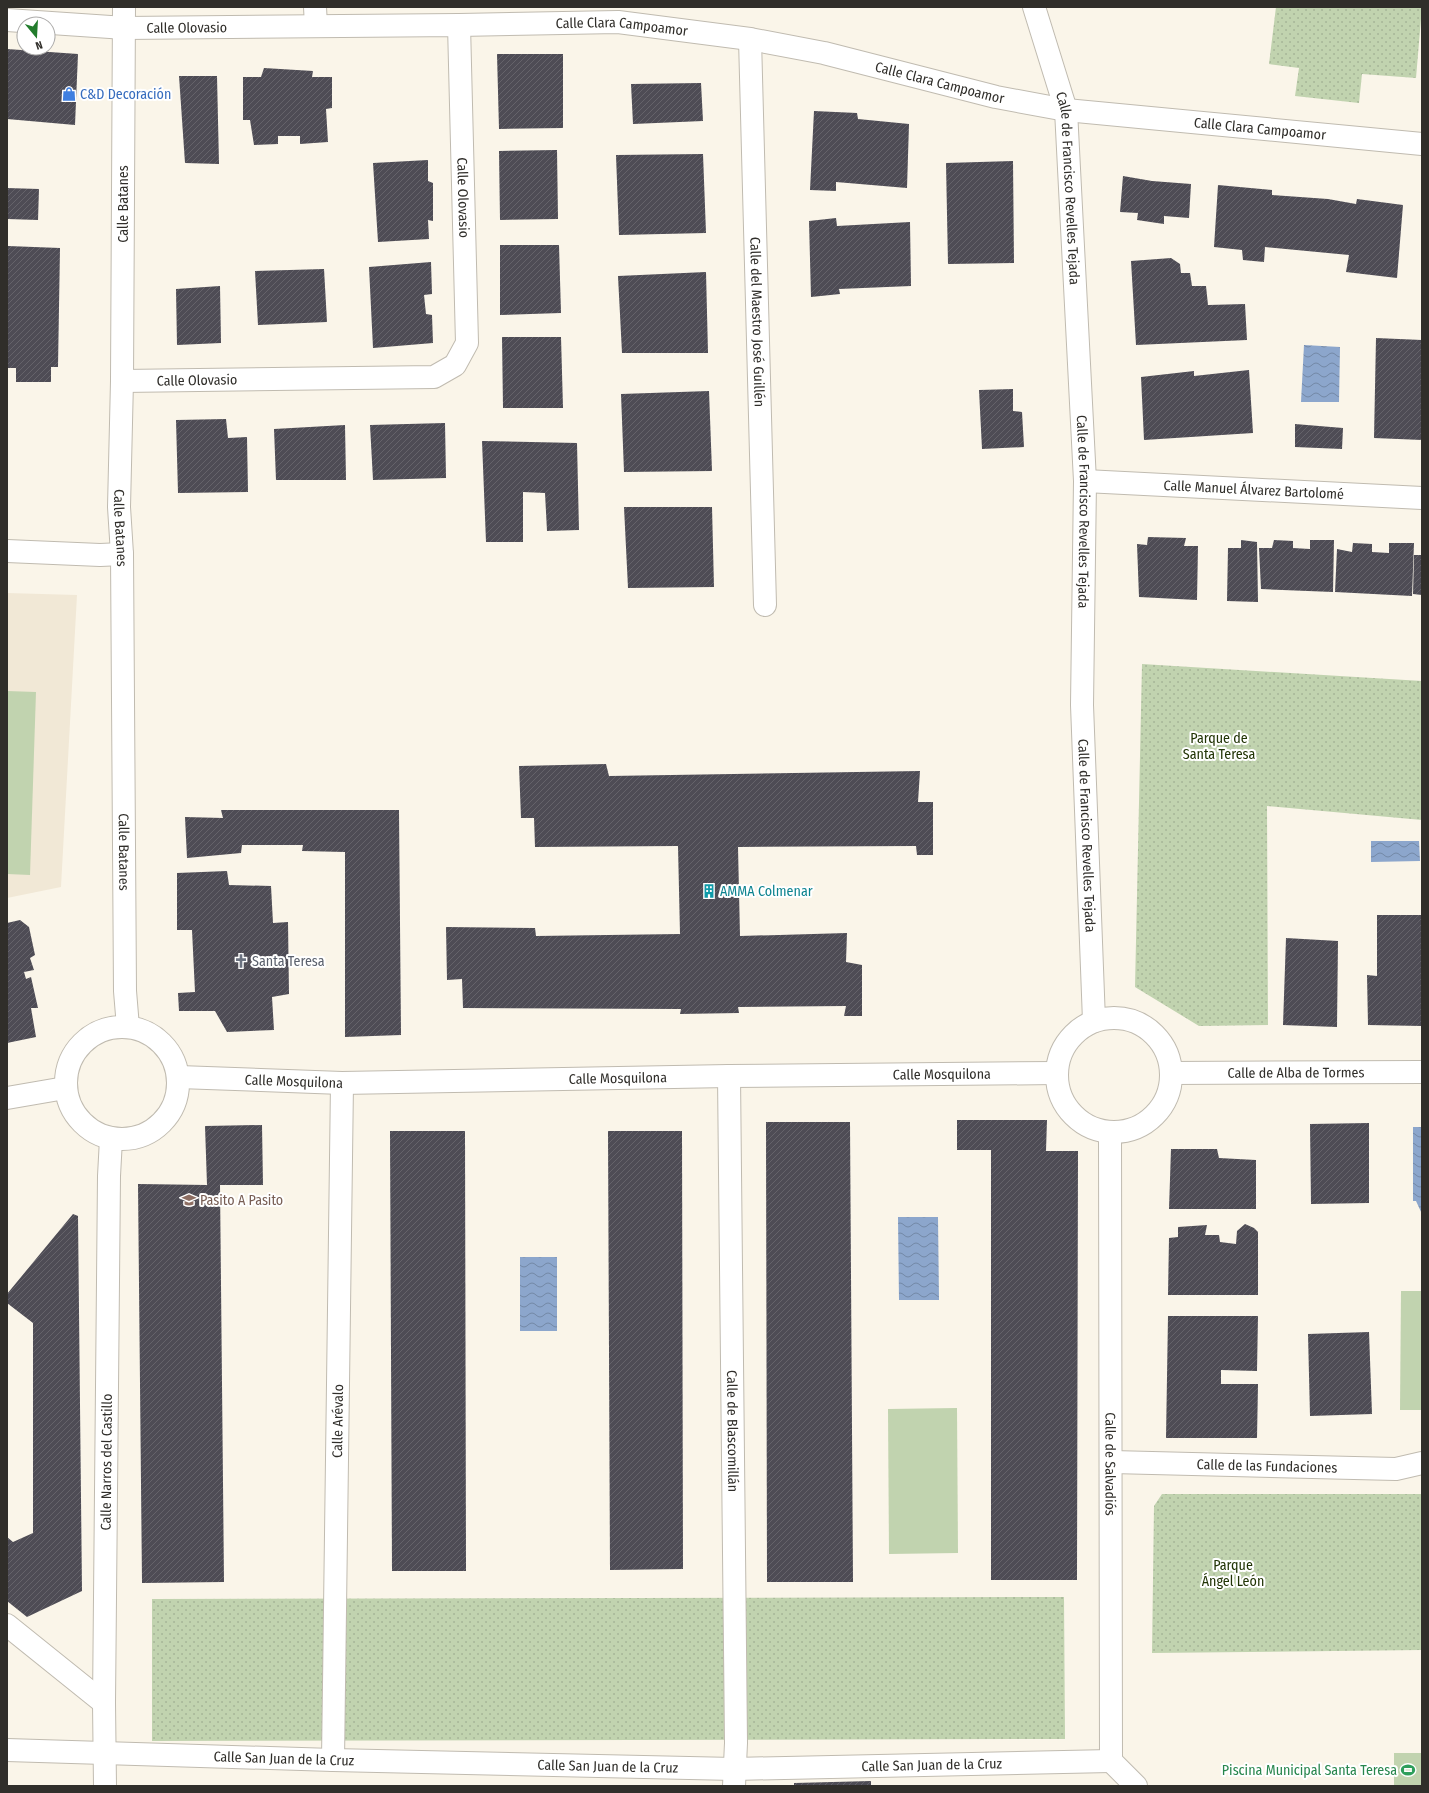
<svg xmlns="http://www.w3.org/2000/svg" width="1429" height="1793" viewBox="0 0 1429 1793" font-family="'Fira Sans Condensed',sans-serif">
  <defs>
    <pattern id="park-dots" width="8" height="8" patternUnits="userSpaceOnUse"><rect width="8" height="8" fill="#c1d3af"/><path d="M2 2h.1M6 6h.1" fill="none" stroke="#a6b597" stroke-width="1.8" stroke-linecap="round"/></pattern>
    <pattern id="water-waves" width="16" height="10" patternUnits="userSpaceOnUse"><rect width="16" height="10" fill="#8ca6cc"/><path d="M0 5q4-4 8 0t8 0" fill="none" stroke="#7388a6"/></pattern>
    <pattern id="building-hatch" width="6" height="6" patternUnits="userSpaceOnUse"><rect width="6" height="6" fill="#4e4c55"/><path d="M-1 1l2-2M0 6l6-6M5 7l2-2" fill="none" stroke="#65636a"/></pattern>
  </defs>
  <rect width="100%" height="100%" fill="#faf5e9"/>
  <path fill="#f1e8d6" d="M 7,593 L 77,595 L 61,887 L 7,898 Z"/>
  <g fill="#c1d3af">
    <path d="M 7,691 L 36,692 L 30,875 L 7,874 Z"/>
    <path d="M 1401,1291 L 1422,1291 L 1422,1410 L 1400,1410 Z"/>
    <path d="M 957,1408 L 958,1553 L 889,1554 L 888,1409 Z"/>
    <rect x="1394" y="1753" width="28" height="33"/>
  </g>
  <g fill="url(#park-dots)">
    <path d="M 1276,7 L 1422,7 L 1416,78 L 1362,74 L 1359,103 L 1295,96 L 1299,68 L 1269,64 Z"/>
    <path d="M 1142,664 L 1422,681 L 1422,820 L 1267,806 L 1268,1025 L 1199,1026 L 1135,987 Z"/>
    <path d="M 1162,1494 L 1422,1494 L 1422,1650 L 1152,1653 L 1154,1506 Z"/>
    <path d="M 1064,1597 L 1065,1739 L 152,1741 L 152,1599 Z"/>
  </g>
  <g fill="url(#water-waves)">
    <path d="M 1304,345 L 1340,347 L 1339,402 L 1301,402 Z"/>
    <path d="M 1371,841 L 1419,841 L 1420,861 L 1371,862 Z"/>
    <path d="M 1413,1127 L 1422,1127 L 1422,1214 L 1416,1201 L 1413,1201 Z"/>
    <path d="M 898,1217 L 938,1217 L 939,1300 L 899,1300 Z"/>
    <rect x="520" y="1257" width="37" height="74"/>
  </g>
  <g fill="url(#building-hatch)">
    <path d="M 7,49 L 78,54 L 75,125 L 7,119 Z"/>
    <path d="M 497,54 L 563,54 L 563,128 L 499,129 Z"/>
    <path d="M 264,68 L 313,71 L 312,77 L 332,77 L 332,108 L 326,109 L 328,142 L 300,144 L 300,136 L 278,136 L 278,144 L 254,145 L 250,120 L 243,120 L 243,77 L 261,77 Z"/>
    <path d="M 179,76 L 217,76 L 219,164 L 185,163 Z"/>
    <path d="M 701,83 L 703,121 L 633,124 L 631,84 Z"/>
    <path d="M 814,111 L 857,113 L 858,119 L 909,124 L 907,188 L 836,182 L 836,191 L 810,190 Z"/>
    <path d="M 557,150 L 558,219 L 500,220 L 499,151 Z"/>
    <path d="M 703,154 L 706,233 L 619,235 L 616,155 Z"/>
    <path d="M 428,160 L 428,181 L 433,183 L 433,221 L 428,220 L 429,239 L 378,242 L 373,163 Z"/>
    <path d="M 1013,161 L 1014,263 L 948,264 L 946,163 Z"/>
    <path d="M 1123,176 L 1152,181 L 1191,184 L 1189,218 L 1164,216 L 1164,224 L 1137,220 L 1138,213 L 1120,212 Z"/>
    <path d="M 1218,185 L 1272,190 L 1272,195 L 1328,199 L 1356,204 L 1357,199 L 1403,205 L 1397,278 L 1346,272 L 1349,255 L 1265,247 L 1264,262 L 1243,260 L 1242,250 L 1214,247 Z"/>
    <path d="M 7,188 L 39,189 L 38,220 L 7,219 Z"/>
    <path d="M 836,218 L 837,226 L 910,222 L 911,286 L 839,289 L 840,294 L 811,297 L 809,221 Z"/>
    <path d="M 500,245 L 559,245 L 561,313 L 500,315 Z"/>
    <path d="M 8,246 L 60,248 L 58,367 L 51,367 L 51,382 L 16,382 L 16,368 L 7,368 Z"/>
    <path d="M 1171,258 L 1180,264 L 1181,273 L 1190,273 L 1192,286 L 1206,286 L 1208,305 L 1245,304 L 1247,340 L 1136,345 L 1131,261 Z"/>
    <path d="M 431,262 L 432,294 L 424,295 L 426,314 L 432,315 L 433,343 L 373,348 L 369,267 Z"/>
    <path d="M 324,269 L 327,322 L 258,325 L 255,271 Z"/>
    <path d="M 706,272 L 708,353 L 622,353 L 618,276 Z"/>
    <path d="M 220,286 L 221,343 L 177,345 L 176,289 Z"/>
    <path d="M 502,337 L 561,337 L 563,408 L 503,408 Z"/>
    <path d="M 1376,338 L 1422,340 L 1422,440 L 1374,438 Z"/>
    <path d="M 1249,370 L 1253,433 L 1144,440 L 1141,377 L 1194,371 L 1194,376 Z"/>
    <path d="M 1013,389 L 1013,411 L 1022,412 L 1024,447 L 982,449 L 979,390 Z"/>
    <path d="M 709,391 L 712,471 L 624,472 L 621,394 Z"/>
    <path d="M 226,419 L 228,438 L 247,437 L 248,492 L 178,493 L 176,420 Z"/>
    <path d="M 445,423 L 446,478 L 373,480 L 370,425 Z"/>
    <path d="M 1295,424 L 1343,428 L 1342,449 L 1295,447 Z"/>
    <path d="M 345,425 L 346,480 L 276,480 L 274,429 Z"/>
    <path d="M 482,441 L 577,443 L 579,530 L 547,531 L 545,493 L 523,492 L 523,542 L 486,542 Z"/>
    <path d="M 624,507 L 712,507 L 714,587 L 628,588 Z"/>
    <path d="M 1148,537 L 1186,538 L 1184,546 L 1198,546 L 1197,600 L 1139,597 L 1137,544 L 1147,545 Z"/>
    <path d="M 1241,540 L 1257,542 L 1258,602 L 1227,601 L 1228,548 L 1241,548 Z"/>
    <path d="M 1274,540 L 1293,541 L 1293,548 L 1310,549 L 1310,540 L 1334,540 L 1333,592 L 1261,589 L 1259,548 L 1272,548 Z"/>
    <path d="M 1353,543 L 1372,544 L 1372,552 L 1389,553 L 1389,543 L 1414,543 L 1412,596 L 1335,592 L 1337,549 L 1352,552 Z"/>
    <path d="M 1414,555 L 1422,555 L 1422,595 L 1413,594 Z"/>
    <path d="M 606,764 L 609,776 L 920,771 L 918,802 L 933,802 L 933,855 L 917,855 L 916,846 L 738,847 L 740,936 L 847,933 L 846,962 L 862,965 L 862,1016 L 844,1016 L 846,1006 L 738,1007 L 739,1013 L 680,1014 L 681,1009 L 463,1008 L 462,979 L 447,980 L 446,927 L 535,928 L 536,936 L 680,934 L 678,846 L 535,847 L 534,818 L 521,818 L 519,766 Z"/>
    <path d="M 221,810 L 399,810 L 401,1035 L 345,1037 L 345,852 L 302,851 L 303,845 L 242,845 L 241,853 L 187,858 L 185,817 L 223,818 Z"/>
    <path d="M 227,871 L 229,885 L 271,886 L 273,923 L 288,922 L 289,994 L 272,997 L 274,1030 L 227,1032 L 215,1011 L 179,1011 L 178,993 L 195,992 L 192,930 L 177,930 L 177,873 Z"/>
    <path d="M 1377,915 L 1422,915 L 1422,1026 L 1368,1025 L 1367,975 L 1377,976 Z"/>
    <path d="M 20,920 L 29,927 L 35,955 L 30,958 L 34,970 L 24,972 L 26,979 L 31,977 L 38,1008 L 31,1008 L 36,1037 L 7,1043 L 7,923 Z"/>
    <path d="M 1286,938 L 1338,941 L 1337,1027 L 1283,1025 Z"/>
    <path d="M 957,1120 L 1047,1120 L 1046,1151 L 1078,1151 L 1077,1580 L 991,1580 L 991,1150 L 957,1150 Z"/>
    <path d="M 766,1122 L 850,1122 L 853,1582 L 767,1582 Z"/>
    <path d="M 1369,1123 L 1369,1203 L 1311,1204 L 1310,1124 Z"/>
    <path d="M 262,1125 L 263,1185 L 220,1185 L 224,1582 L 142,1583 L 138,1184 L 207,1185 L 205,1126 Z"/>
    <path d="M 390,1131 L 465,1131 L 466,1571 L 392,1571 Z"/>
    <path d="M 608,1131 L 682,1131 L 683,1569 L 610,1570 Z"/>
    <path d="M 1171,1149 L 1217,1149 L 1219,1158 L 1256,1160 L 1256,1209 L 1169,1209 Z"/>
    <path d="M 73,1214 L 78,1216 L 82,1591 L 27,1617 L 7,1601 L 7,1537 L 13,1542 L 33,1533 L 33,1323 L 7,1303 L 7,1294 Z"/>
    <path d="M 1245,1224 L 1254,1228 L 1258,1232 L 1258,1295 L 1168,1295 L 1169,1238 L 1178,1237 L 1178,1227 L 1207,1225 L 1205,1235 L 1219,1235 L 1220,1242 L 1236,1244 L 1237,1231 Z"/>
    <path d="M 1168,1316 L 1258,1316 L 1257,1371 L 1221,1370 L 1221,1384 L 1258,1384 L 1257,1438 L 1166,1438 Z"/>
    <path d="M 1369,1332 L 1372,1414 L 1310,1416 L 1308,1334 Z"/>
    <path d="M 871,1781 L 871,1786 L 794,1786 L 794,1783 Z"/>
  </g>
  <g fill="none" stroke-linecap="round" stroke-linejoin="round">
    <defs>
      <g id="street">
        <path id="s1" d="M 124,7 L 122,381 L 119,507 L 122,554 L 125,991 L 128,1027"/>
        <path d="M 315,7 L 316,26"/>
        <path id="s2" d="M 1034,7 L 1066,110 L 1085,481 L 1082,705 L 1094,1021"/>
        <path id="s3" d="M 7,20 L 125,28 L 459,25 L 467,343 L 455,365 L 434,377 L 122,381"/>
        <path id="s4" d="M 459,25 L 618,22 L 750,39 L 824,53 L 996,97 L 1066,110 L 1422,144"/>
        <path id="s5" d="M 750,39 L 765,605"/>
        <path id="s6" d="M 1085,481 L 1422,498"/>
        <path d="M 7,551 L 100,555 L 122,554"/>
        <circle cx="1114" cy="1075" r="57"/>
        <circle cx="122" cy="1083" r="56"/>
        <path id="s7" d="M 1171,1073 L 1422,1072"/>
        <path id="s8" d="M 729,1076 L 736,1743 L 734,1786"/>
        <path id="s9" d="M 179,1077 L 342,1083 L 729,1076 L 1057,1073"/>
        <path d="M 7,1098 L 65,1088"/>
        <path id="s10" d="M 1110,1132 L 1111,1761 L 1136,1786"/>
        <path id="s11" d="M 1112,1462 L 1396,1469 L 1422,1463"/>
        <path d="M 7,1625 L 104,1703"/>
        <path id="s12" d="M 7,1750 L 333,1760 L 734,1769 L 1111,1761"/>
        <path id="s13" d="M 333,1760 L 342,1083"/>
        <path id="s14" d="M 105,1786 L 104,1703 L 109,1176 L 111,1139"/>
      </g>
    </defs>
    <use href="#street" stroke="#c0bbb0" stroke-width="24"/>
    <use href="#street" stroke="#fff" stroke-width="22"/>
  </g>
  <defs>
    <symbol id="shop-bare" viewBox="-9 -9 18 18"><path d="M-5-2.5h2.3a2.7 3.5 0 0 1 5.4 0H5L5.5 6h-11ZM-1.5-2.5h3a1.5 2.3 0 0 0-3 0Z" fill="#3f7fe0" stroke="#fff" stroke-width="2.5" paint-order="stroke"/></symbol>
    <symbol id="building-bare" viewBox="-9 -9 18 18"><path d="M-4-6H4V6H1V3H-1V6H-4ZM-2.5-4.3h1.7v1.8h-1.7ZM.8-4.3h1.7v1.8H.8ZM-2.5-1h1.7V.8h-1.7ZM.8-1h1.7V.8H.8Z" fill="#0f9aa8" stroke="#fff" stroke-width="2.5" paint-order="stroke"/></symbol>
    <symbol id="church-bare" viewBox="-9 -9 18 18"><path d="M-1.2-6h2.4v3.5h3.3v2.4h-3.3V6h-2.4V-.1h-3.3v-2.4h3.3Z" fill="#6b7280" stroke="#fff" stroke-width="2.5" paint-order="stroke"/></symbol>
    <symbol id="school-bare" viewBox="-9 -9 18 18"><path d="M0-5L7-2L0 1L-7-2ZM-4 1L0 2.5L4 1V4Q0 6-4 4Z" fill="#8d6e63" stroke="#fff" stroke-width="2.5" paint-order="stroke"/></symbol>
    <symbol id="stadium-bare" viewBox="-9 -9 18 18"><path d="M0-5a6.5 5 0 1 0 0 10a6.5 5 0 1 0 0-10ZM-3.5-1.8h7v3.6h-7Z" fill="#2e9e5b" stroke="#fff" stroke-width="2.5" paint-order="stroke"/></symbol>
  </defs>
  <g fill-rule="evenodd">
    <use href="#shop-bare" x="59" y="84" width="20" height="20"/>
    <use href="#building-bare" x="699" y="881" width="20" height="20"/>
    <use href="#church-bare" x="231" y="951" width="20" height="20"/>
    <use href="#school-bare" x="179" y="1190" width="20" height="20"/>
    <use href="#stadium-bare" x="1398" y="1760" width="20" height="20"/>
  </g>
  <g text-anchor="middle" stroke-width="4" stroke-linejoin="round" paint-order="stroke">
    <g font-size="14" fill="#302e2a" stroke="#fff">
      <text dy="5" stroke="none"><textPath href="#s4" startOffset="163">Calle Clara Campoamor</textPath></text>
      <text dy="5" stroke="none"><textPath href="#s3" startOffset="180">Calle Olovasio</textPath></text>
      <text dy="5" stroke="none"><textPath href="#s4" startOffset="487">Calle Clara Campoamor</textPath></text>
      <text dy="5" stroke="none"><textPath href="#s4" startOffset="811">Calle Clara Campoamor</textPath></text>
      <text dy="5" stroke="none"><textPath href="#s2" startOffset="186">Calle de Francisco Revelles Tejada</textPath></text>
      <text dy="5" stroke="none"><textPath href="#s3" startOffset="625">Calle Olovasio</textPath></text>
      <text transform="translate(123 204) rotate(-90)" y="5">Calle Batanes</text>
      <text dy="5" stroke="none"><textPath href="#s5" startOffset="283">Calle del Maestro José Guillén</textPath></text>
      <text transform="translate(197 380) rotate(-1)" y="5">Calle Olovasio</text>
      <text dy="5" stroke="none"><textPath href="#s6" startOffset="169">Calle Manuel Álvarez Bartolomé</textPath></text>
      <text dy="5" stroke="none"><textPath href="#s2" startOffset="510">Calle de Francisco Revelles Tejada</textPath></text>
      <text dy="5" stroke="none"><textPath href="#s1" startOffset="521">Calle Batanes</textPath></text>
      <text dy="5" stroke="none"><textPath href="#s2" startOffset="834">Calle de Francisco Revelles Tejada</textPath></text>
      <text dy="5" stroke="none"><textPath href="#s1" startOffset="845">Calle Batanes</textPath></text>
      <text dy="5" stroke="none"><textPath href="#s7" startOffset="125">Calle de Alba de Tormes</textPath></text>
      <text dy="5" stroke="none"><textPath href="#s9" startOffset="763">Calle Mosquilona</textPath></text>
      <text dy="5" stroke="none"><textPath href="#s9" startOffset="439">Calle Mosquilona</textPath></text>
      <text dy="5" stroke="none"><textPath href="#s9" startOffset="115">Calle Mosquilona</textPath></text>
      <text dy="5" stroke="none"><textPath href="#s13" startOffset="339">Calle Arévalo</textPath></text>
      <text dy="5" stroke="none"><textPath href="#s8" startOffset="355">Calle de Blascomillán</textPath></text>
      <text dy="5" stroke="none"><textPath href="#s14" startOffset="324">Calle Narros del Castillo</textPath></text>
      <text dy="5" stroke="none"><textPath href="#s10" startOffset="332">Calle de Salvadiós</textPath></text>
      <text dy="5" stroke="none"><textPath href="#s11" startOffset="155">Calle de las Fundaciones</textPath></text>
      <text dy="5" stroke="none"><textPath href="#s12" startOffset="277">Calle San Juan de la Cruz</textPath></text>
      <text dy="5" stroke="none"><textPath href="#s12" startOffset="925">Calle San Juan de la Cruz</textPath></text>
      <text dy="5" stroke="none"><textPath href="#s12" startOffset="601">Calle San Juan de la Cruz</textPath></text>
    </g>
    <g font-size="14" fill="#366cbe" stroke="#fff" text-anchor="start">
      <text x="80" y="99">C&amp;D Decoración</text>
    </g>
    <g font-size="14" fill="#213405" stroke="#fff">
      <text x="1219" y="743">Parque de<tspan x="1219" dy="16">Santa Teresa</tspan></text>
      <text x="1233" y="1570">Parque<tspan x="1233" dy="16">Ángel León</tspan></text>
    </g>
    <g font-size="14" fill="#0d838f" stroke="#fff" text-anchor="start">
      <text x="720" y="896">AMMA Colmenar</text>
    </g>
    <g font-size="14" fill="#5b616d" stroke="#fff" text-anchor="start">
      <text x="252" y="966">Santa Teresa</text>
    </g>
    <g font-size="14" fill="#785e54" stroke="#fff" text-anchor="start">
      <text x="200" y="1205">Pasito A Pasito</text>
    </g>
    <g font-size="14" fill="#27864d" stroke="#fff" text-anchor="end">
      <text x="1397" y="1775">Piscina Municipal Santa Teresa</text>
    </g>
  </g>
  <rect width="1429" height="1793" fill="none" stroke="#302e2a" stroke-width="16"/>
  <g transform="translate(36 36) rotate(162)"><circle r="19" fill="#ffffff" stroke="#acabaa"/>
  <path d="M0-3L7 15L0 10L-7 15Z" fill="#227c2c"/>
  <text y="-6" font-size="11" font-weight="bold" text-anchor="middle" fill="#302e2a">N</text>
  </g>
</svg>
